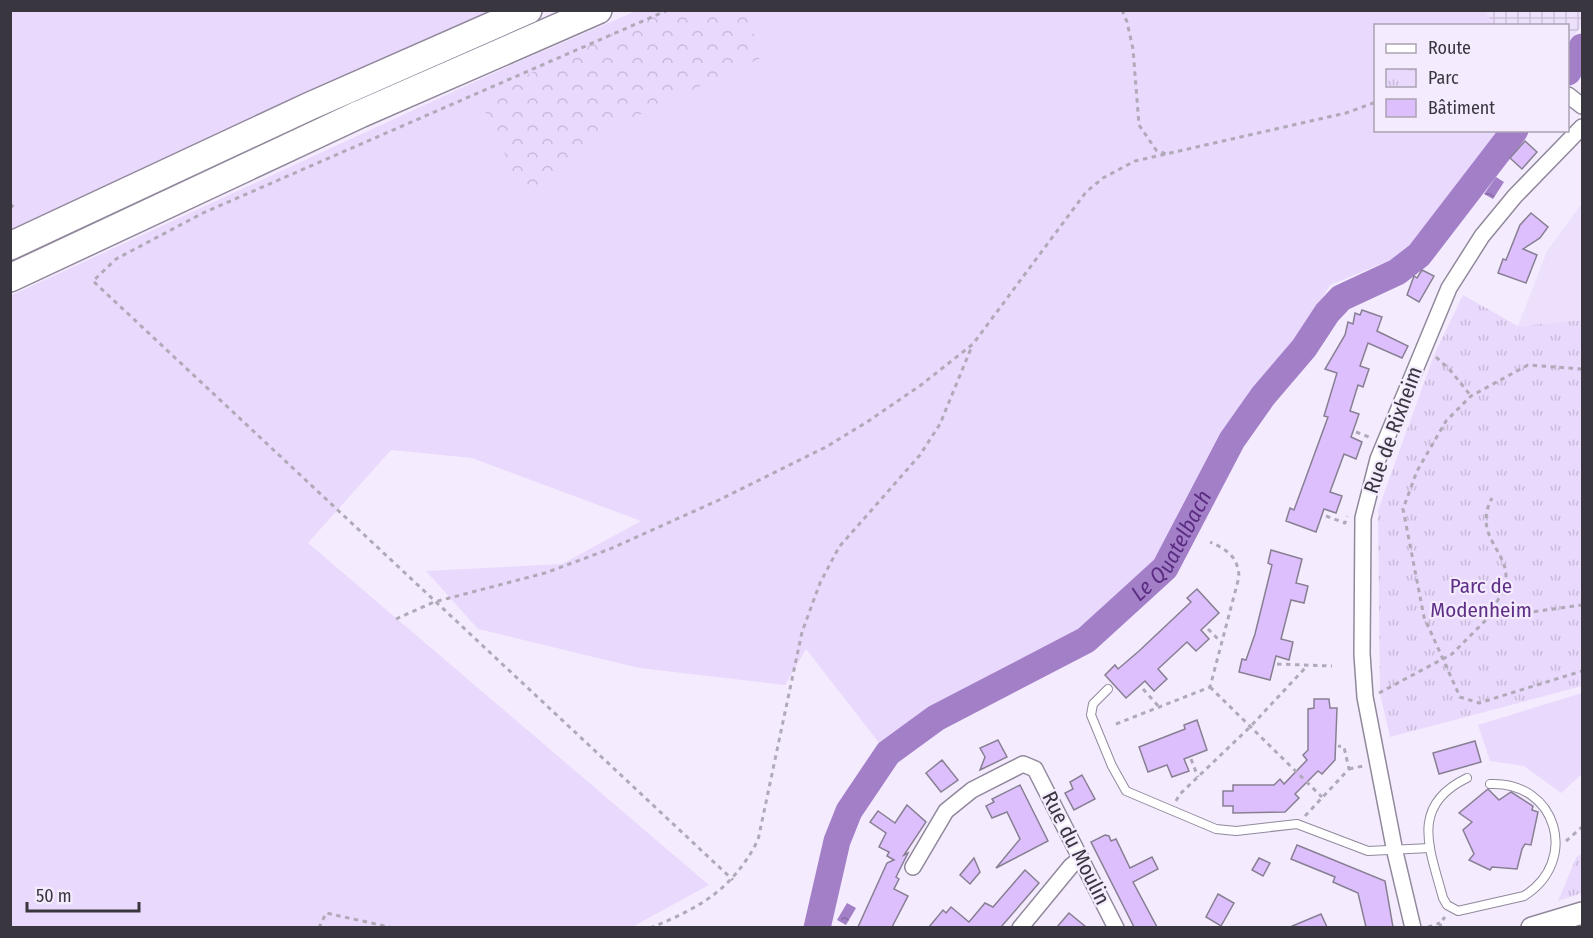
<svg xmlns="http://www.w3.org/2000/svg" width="1593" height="938" viewBox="0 0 1593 938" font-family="'Fira Sans Condensed',sans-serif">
  <defs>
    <pattern id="industrial-grid" width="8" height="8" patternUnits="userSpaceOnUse" patternTransform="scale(1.5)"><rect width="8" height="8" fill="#ede0fd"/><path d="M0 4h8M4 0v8" fill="none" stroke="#ccc1da"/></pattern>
    <pattern id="forest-crowns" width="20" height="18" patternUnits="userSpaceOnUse" patternTransform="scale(1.5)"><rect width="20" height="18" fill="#e9d9fc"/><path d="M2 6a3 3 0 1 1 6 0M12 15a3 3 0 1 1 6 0" fill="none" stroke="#c9bbd9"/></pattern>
    <pattern id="park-tufts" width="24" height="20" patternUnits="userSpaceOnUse" patternTransform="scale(1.5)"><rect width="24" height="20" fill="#e9d9fc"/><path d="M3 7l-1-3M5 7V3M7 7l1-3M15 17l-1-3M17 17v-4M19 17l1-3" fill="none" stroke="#c9bbd9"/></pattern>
    <pattern id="water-ripples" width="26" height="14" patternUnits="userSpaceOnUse" patternTransform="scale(1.5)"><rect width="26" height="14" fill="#a27fc7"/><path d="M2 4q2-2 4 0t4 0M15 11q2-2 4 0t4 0" fill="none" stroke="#8569a3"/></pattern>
  </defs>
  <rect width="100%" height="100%" fill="#f4ecfe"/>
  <path fill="#ede0fd" d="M 1582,203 L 1582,320 L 1518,326 L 1547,251 Z"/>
  <path fill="url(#industrial-grid)" d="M 1484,11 L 1582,11 L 1582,25 L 1568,44 L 1568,26 L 1494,25 Z"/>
  <g fill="#e9d9fc">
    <path d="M 1484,10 L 1494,25 L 1376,26 L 1376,130 L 1500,131 L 1412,251 L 1330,285 L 1282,365 L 1262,386 L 1223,441 L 1160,564 L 1080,635 L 936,709 L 883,748 L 806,649 L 785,685 L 639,668 L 478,629 L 426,571 L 562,564 L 641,521 L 472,458 L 391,450 L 308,543 L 709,885 L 632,927 L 11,927 L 10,296 L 509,66 L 636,11 Z"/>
    <path d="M 11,11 L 499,11 L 11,234 Z"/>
    <path d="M 1582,693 L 1582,774 L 1561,793 L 1524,766 L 1490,761 L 1478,725 Z"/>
  </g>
  <path fill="url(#forest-crowns)" d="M 661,10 L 744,11 L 763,57 L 598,134 L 524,196 L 479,98 Z"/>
  <g fill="url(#park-tufts)">
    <path d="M 1463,295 L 1518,326 L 1582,320 L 1582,686 L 1390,737 L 1380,693 L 1378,510 L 1434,355 Z"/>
    <path d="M 1582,853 L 1582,893 L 1558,901 L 1576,858 Z"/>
  </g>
  <g fill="url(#water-ripples)">
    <path d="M 1496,177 L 1504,182 L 1493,199 L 1484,194 Z"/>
    <path d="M 847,903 L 856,908 L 846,925 L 837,920 Z"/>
  </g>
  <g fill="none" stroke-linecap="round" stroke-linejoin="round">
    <g stroke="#a27fc7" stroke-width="27">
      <path d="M 1568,72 L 1582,47"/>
      <path id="s1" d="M 817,928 L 837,841 L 849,811 L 888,753 L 936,718 L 1086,640 L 1165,568 L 1232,440 L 1263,396 L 1304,348 L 1327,313 L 1341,298 L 1397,272 L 1419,255 L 1515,130"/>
    </g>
  </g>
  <g fill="#dcbffc" stroke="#887f93" stroke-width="1.5">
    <path d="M 1525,141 L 1537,152 L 1522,169 L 1510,158 Z"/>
    <path d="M 1531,213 L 1548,227 L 1540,238 L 1523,249 L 1537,255 L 1526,283 L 1498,273 L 1503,259 L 1506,260 L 1520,225 Z"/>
    <path d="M 1422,270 L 1434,276 L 1419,302 L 1407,295 L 1414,276 L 1417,278 Z"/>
    <path d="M 1362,310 L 1382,317 L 1377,331 L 1408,346 L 1402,358 L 1368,343 L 1360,366 L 1369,369 L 1363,387 L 1358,385 L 1350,411 L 1359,414 L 1351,437 L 1362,442 L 1356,459 L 1344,454 L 1330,492 L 1342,496 L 1336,513 L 1324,509 L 1316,532 L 1286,521 L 1290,508 L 1294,510 L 1328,417 L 1324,416 L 1337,373 L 1325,369 L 1345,335 L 1348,322 L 1353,324 L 1355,313 L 1360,315 Z"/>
    <path d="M 1271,550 L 1302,559 L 1296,583 L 1308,586 L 1304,603 L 1291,600 L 1281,639 L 1293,642 L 1289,660 L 1276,656 L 1270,680 L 1239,672 L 1242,659 L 1246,660 L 1255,634 L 1272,565 L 1268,563 Z"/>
    <path d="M 1197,589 L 1219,613 L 1201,630 L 1209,639 L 1196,651 L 1187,642 L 1158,669 L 1167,679 L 1154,691 L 1145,681 L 1126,698 L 1105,675 L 1115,665 L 1118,669 L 1139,651 L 1191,602 L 1187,598 Z"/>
    <path d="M 1314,699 L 1329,699 L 1330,708 L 1337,708 L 1335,760 L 1322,774 L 1318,771 L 1295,794 L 1299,798 L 1285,812 L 1233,813 L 1233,806 L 1223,806 L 1223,791 L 1233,791 L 1233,785 L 1274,785 L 1280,779 L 1284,784 L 1307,760 L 1303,755 L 1308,750 L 1308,709 L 1314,708 Z"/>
    <path d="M 1197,720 L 1207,750 L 1184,759 L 1189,771 L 1172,777 L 1167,765 L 1148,772 L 1139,747 L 1185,729 L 1184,725 Z"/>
    <path d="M 998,740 L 1007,757 L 980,770 L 985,757 L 980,748 Z"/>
    <path d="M 1475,741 L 1481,762 L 1439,774 L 1433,753 Z"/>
    <path d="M 942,760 L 958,780 L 941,792 L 926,773 Z"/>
    <path d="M 1082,775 L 1095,799 L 1074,810 L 1065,793 L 1073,789 L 1070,782 Z"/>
    <path d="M 1020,785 L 1048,841 L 996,868 L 1020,839 L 1007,812 L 992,818 L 986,806 L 994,802 L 992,799 Z"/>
    <path d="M 1488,789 L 1499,800 L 1511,792 L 1533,806 L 1532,810 L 1538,812 L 1531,845 L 1525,844 L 1522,849 L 1517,869 L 1492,867 L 1490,870 L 1469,860 L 1474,854 L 1463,830 L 1472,822 L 1459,813 Z"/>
    <path d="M 907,805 L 926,822 L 904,855 L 908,853 L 896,877 L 899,879 L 894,889 L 908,896 L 892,927 L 858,927 L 887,863 L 894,860 L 887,856 L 889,852 L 879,847 L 886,833 L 870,822 L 878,811 L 895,823 Z"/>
    <path d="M 1105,835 L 1109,836 L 1111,841 L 1116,839 L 1130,868 L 1152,857 L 1158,869 L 1133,882 L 1157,927 L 1134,927 L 1091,842 Z"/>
    <path d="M 1297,845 L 1385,881 L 1393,927 L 1366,927 L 1358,893 L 1333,882 L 1335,877 L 1291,859 Z"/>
    <path d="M 974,858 L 980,872 L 970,884 L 960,875 Z"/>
    <path d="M 1259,858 L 1270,863 L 1263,876 L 1252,870 Z"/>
    <path d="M 1025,870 L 1039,883 L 1001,927 L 929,927 L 943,910 L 946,913 L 951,907 L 969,922 L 985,903 L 993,907 Z"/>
    <path d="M 1218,894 L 1234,903 L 1221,926 L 1206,917 Z"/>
    <path d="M 1069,913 L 1086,927 L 1057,927 Z"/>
    <path d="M 1321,914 L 1327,927 L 1290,927 Z"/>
  </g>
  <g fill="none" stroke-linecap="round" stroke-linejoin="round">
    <defs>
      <g id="lane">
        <path d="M 1108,689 L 1093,704 L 1091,715 L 1112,766 L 1126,791 L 1216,829 L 1236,831 L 1297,824 L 1368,851 L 1430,848"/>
        <path d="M 1467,778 C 1409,806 1430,849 1443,898 L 1447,905 L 1458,911 L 1524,896 C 1580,861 1557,781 1490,784"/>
      </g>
      <g id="street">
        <path d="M 1568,95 L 1582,106"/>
        <path d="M 913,867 L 946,811 L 972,790 L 1023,764 L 1035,769 L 1116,928"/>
        <path d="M 1020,928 L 1071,866 L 1081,858"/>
        <path d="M 1413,928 L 1395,852 L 1365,697 L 1362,654 L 1363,518 L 1378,459 L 1449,288 L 1482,236 L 1515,196 L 1582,127"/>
      </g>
      <path id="secondary" d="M 1532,928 L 1582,913"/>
      <g id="highway">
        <path d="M 10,246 L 310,106 L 528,10"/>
        <path d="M 10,278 L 360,114 L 598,10"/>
      </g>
    </defs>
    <use href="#lane" stroke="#91889c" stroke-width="10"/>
    <use href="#street" stroke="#91889c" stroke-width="18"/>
    <use href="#secondary" stroke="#91889c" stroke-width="24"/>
    <use href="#highway" stroke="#91889c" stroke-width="30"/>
    <g stroke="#b0aab8" stroke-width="3" stroke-dasharray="4.5 4.5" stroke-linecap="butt">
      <path d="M 668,10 L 203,213 L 116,259 L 93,281 L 733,880"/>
      <path d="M 1122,10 L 1127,22 L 1133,49 L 1139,125 L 1156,150 L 1166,154"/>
      <path d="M 10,204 L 15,208"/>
      <path d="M 1436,357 L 1450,370 L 1471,396"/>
      <path d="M 1582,369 L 1528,365 L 1471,396 L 1446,421 L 1417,471 L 1403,509 L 1424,617 L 1460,697 L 1479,703 L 1582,671"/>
      <path d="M 1356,432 L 1369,437 L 1368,440"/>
      <path d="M 1326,516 L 1345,523 L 1347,516"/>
      <path d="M 1488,618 C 1493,608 1501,596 1505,585 C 1513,552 1471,538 1492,498"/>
      <path d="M 396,619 L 434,602 L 545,573 L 610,549 L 719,500 L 826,447 L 867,422 L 921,385 L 973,344 L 1086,192 L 1103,178 L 1135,161 L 1346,113 L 1376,102"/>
      <path d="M 1208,629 L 1221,642"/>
      <path d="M 1277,664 L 1332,666"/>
      <path d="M 1210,687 L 1322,797"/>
      <path d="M 1143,689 L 1160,708"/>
      <path d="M 1379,693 L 1452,654 L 1488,618 L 1582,605"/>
      <path d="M 1116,724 L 1210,687 L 1239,577 C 1238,557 1228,550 1210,542"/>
      <path d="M 1191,759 L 1198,777"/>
      <path d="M 1349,769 L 1363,766"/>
      <path d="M 1176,801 L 1180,794 L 1250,727 L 1307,666"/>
      <path d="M 1305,816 L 1349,769 L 1344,747 L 1338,746"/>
      <path d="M 1566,841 L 1582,827"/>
      <path d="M 1428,927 L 1440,923"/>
      <path d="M 319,928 L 326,913 L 394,928"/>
      <path d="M 650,928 C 700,908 733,889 758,840 L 802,632 L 820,583 L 839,547 L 920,455 L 940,424 L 972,346"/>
      <path d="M 1441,928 L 1440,923 L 1445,917"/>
    </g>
    <use href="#lane" stroke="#fff" stroke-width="8"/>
    <use href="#street" stroke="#fff" stroke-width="15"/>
    <use href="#secondary" stroke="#fff" stroke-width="21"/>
    <use href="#highway" stroke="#fff" stroke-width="27"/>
  </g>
  <g text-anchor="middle" stroke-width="4.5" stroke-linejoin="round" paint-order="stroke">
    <g font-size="21" fill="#3a363f" stroke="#f4ecfe">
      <text transform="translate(1393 430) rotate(-70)" y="7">Rue de Rixheim</text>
      <text transform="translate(1076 848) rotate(63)" y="7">Rue du Moulin</text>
    </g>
    <g font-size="21" fill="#5e2f85" stroke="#f4ecfe">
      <text x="1481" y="593">Parc de<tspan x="1481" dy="24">Modenheim</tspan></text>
    </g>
    <g font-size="22" font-style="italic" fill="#5b2c82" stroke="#f4ecfe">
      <text dy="8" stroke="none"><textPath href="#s1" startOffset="549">Le Quatelbach</textPath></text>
    </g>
  </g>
  <rect width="1593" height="938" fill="none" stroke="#3a363f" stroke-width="24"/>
  <rect x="1374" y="24" width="195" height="108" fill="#f4ecfe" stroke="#aaa3b2" stroke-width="1.5"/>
  <rect x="1386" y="44" width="30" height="9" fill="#ffffff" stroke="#aaa3b2" stroke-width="1.5"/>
  <text x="1428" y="54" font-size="18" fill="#3a363f">Route</text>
  <rect x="1386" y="69" width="30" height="18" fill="url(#park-tufts)" stroke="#aaa3b2" stroke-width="1.5"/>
  <text x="1428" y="84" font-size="18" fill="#3a363f">Parc</text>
  <rect x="1386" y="99" width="30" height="18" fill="#dcbffc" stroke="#aaa3b2" stroke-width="1.5"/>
  <text x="1428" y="114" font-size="18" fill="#3a363f">Bâtiment</text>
  <path d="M27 902v9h112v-9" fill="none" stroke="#3a363f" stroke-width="3"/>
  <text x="36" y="902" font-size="18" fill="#3a363f" stroke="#f4ecfe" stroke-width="4.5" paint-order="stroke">50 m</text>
</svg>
